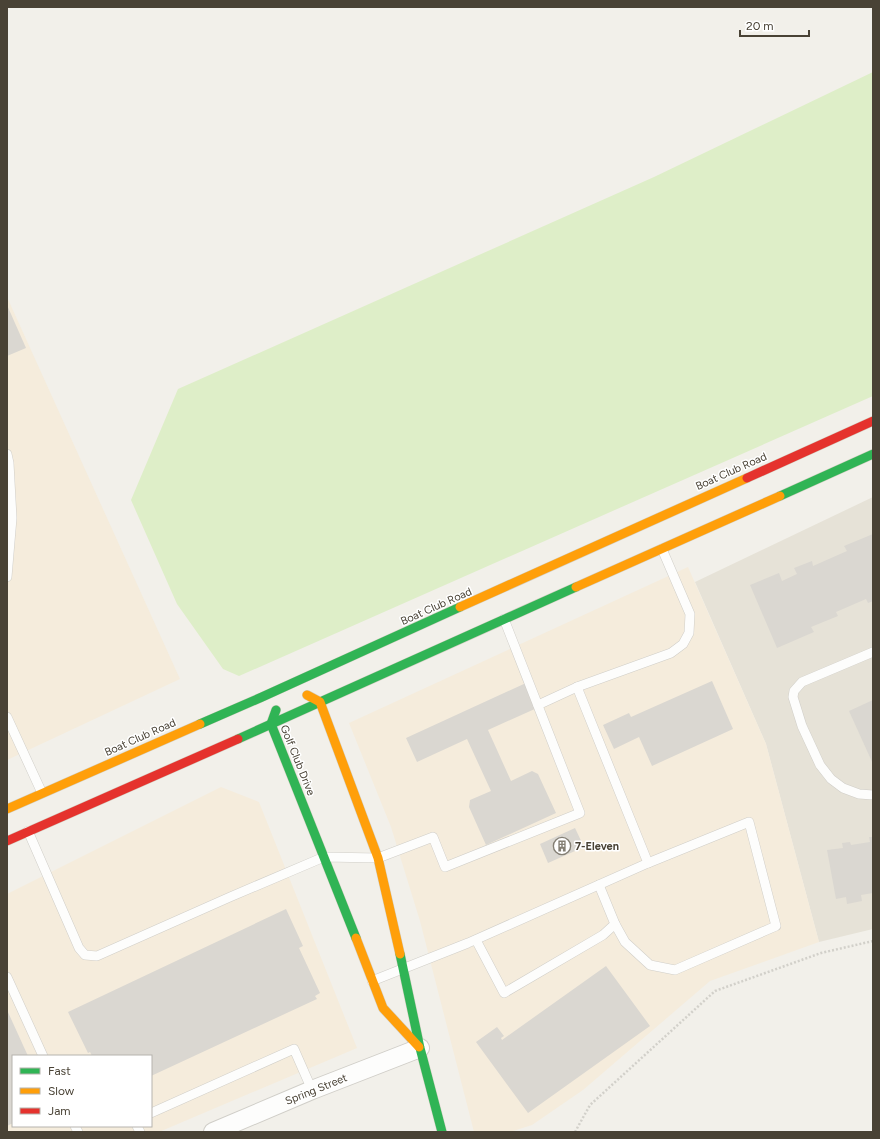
<svg xmlns="http://www.w3.org/2000/svg" width="880" height="1139" viewBox="0 0 880 1139" font-family="Figtree,sans-serif">
  <rect width="100%" height="100%" fill="#f2f0ea"/>
  <path fill="#e6e2d7" d="M 873,497 L 873,929 L 819,942 L 766,744 L 695,582 Z"/>
  <g fill="#f5ecdc" fill-rule="evenodd">
    <path d="M 7,297 L 180,679 L 7,760 Z"/>
    <path d="M 688,567 L 766,744 L 819,942 L 710,981 L 583,1090 L 532,1125 L 510,1132 L 474,1132 L 420,921 L 391,827 L 349,723 Z"/>
    <path d="M 221,787 L 259,802 L 357,1048 L 159,1132 L 7,1132 L 7,894 ZM 13,1056 L 151,1056 L 151,1126 L 13,1126 Z"/>
  </g>
  <path fill="#deeec8" d="M 873,72 L 873,396 L 239,676 L 223,669 L 177,604 L 131,500 L 178,389 L 654,177 Z"/>
  <g fill="#dad7d1">
    <path d="M 7,305 L 26,348 L 7,356 Z"/>
    <path d="M 873,534 L 873,601 L 868,603 L 866,599 L 836,612 L 838,616 L 811,627 L 814,632 L 777,648 L 750,585 L 779,573 L 782,581 L 797,574 L 794,568 L 812,561 L 813,566 L 847,551 L 844,546 Z"/>
    <path d="M 712,681 L 733,729 L 652,766 L 639,737 L 614,749 L 603,725 L 629,713 L 631,717 Z"/>
    <path d="M 526,683 L 537,708 L 488,730 L 511,781 L 532,771 L 538,774 L 556,813 L 486,845 L 469,807 L 470,800 L 491,791 L 467,739 L 417,762 L 406,738 Z"/>
    <path d="M 873,700 L 873,764 L 849,711 Z"/>
    <path d="M 575,828 L 584,847 L 548,863 L 540,844 Z"/>
    <path d="M 869,837 L 873,837 L 873,893 L 861,895 L 862,901 L 847,904 L 846,897 L 836,899 L 827,850 L 843,848 L 842,843 L 850,842 L 851,845 L 870,842 Z"/>
    <path d="M 286,909 L 303,946 L 299,948 L 320,993 L 315,996 L 317,999 L 151,1076 L 151,1056 L 92,1056 L 90,1052 L 88,1053 L 68,1012 Z"/>
    <path d="M 606,966 L 650,1026 L 528,1113 L 476,1042 L 497,1027 L 504,1036 L 501,1038 L 502,1040 Z"/>
    <path d="M 7,1010 L 28,1056 L 13,1056 L 13,1123 L 7,1126 Z"/>
  </g>
  <g fill="none" stroke-linecap="round" stroke-linejoin="round">
    <defs>
      <g id="lane">
        <path d="M 7,454 L 9,463 L 12,518 L 7,577"/>
        <path d="M 873,652 L 802,682 L 794,691 L 793,697 L 802,726 L 820,765 L 831,779 L 843,788 L 859,794 L 873,795"/>
        <path d="M 538,705 L 577,687"/>
        <path d="M 7,717 L 42,793"/>
        <path d="M 28,831 L 79,948 L 85,955 L 97,956 L 230,897 L 324,857 L 378,858 L 433,837 L 445,867 L 580,813 L 504,619"/>
        <path d="M 615,924 L 625,942 L 650,965 L 675,970 L 776,926 L 749,822 L 648,863"/>
        <path d="M 476,940 L 504,993 L 603,935 L 615,924 L 599,885"/>
        <path d="M 7,977 L 43,1056"/>
        <path d="M 372,981 L 468,943 L 648,863 L 577,687 L 671,653 L 683,644 L 689,633 L 690,614 L 662,549"/>
        <path d="M 151,1113 L 294,1049 L 312,1090"/>
        <path d="M 75,1126 L 78,1132"/>
        <path d="M 137,1126 L 140,1132"/>
      </g>
      <path id="street" d="M 213,1132 L 312,1090 L 420,1048"/>
      <g id="fast">
        <path d="M 780,496 L 873,454"/>
        <path d="M 276,710 L 271,724 L 356,938"/>
        <path d="M 200,724 L 262,697 L 460,607"/>
        <path d="M 238,739 L 576,587"/>
        <path d="M 400,954 L 420,1048 L 442,1132"/>
      </g>
      <g id="slow">
        <path d="M 576,587 L 780,496"/>
        <path d="M 460,607 L 747,478"/>
        <path d="M 307,695 L 320,702 L 378,858 L 400,954"/>
        <path d="M 7,809 L 200,724"/>
        <path d="M 356,938 L 383,1008 L 419,1047"/>
      </g>
      <g id="jam">
        <path d="M 747,478 L 873,421"/>
        <path d="M 7,841 L 238,739"/>
      </g>
    </defs>
    <use href="#lane" stroke="#d0cec8" stroke-width="10"/>
    <use href="#street" stroke="#d0cec8" stroke-width="20"/>
    <use href="#fast" stroke="#d2cec1" stroke-width="10"/>
    <use href="#slow" stroke="#d2cec1" stroke-width="10"/>
    <use href="#jam" stroke="#d2cec1" stroke-width="10"/>
    <path stroke="#d2d0ca" stroke-width="2.5" stroke-dasharray="2 2" stroke-linecap="butt" d="M 575,1132 L 590,1105 L 715,991 L 821,953 L 873,941"/>
    <use href="#lane" stroke="#fdfdfc" stroke-width="9"/>
    <use href="#street" stroke="#fdfdfc" stroke-width="18"/>
    <use href="#fast" stroke="#30b455" stroke-width="9"/>
    <use href="#slow" stroke="#ff9f0a" stroke-width="9"/>
    <use href="#jam" stroke="#e5322d" stroke-width="9"/>
  </g>
  <defs>
    <symbol id="building-ring" viewBox="-11 -11 22 22"><circle r="9.5" fill="#fff" stroke="#847f74" stroke-width="1.5"/><path d="M-4-6H4V6H1V3H-1V6H-4ZM-2.5-4.3h1.7v1.8h-1.7ZM.8-4.3h1.7v1.8H.8ZM-2.5-1h1.7V.8h-1.7ZM.8-1h1.7V.8H.8Z" fill="#847f74"/></symbol>
  </defs>
  <g fill-rule="evenodd">
    <use href="#building-ring" x="552" y="836" width="20" height="20"/>
  </g>
  <g text-anchor="middle" stroke-width="3" stroke-linejoin="round" paint-order="stroke">
    <g font-size="11" fill="#494235" stroke="#fff">
      <text transform="translate(731 471) rotate(-24)" y="4">Boat Club Road</text>
      <text transform="translate(436 606) rotate(-24)" y="4">Boat Club Road</text>
      <text transform="translate(140 737) rotate(-24)" y="4">Boat Club Road</text>
      <text transform="translate(298 760) rotate(68)" y="4">Golf Club Drive</text>
      <text transform="translate(316 1089) rotate(-22)" y="4">Spring Street</text>
    </g>
    <g font-size="11" font-weight="bold" fill="#494235" stroke="#fff" text-anchor="start">
      <text x="575" y="850">7-Eleven</text>
    </g>
  </g>
  <rect width="880" height="1139" fill="none" stroke="#494235" stroke-width="16"/>
  <rect x="12" y="1055" width="140" height="72" fill="#ffffff" stroke="#b6b3ae"/>
  <rect x="20" y="1068" width="20" height="6" fill="#30b455" stroke="#b6b3ae"/>
  <text x="48" y="1075" font-size="12" fill="#494235">Fast</text>
  <rect x="20" y="1088" width="20" height="6" fill="#ff9f0a" stroke="#b6b3ae"/>
  <text x="48" y="1095" font-size="12" fill="#494235">Slow</text>
  <rect x="20" y="1108" width="20" height="6" fill="#e5322d" stroke="#b6b3ae"/>
  <text x="48" y="1115" font-size="12" fill="#494235">Jam</text>
  <path d="M740 30v6h69v-6" fill="none" stroke="#494235" stroke-width="2"/>
  <text x="746" y="30" font-size="12" fill="#494235" stroke="#ffffff" stroke-width="3" paint-order="stroke">20 m</text>
</svg>
